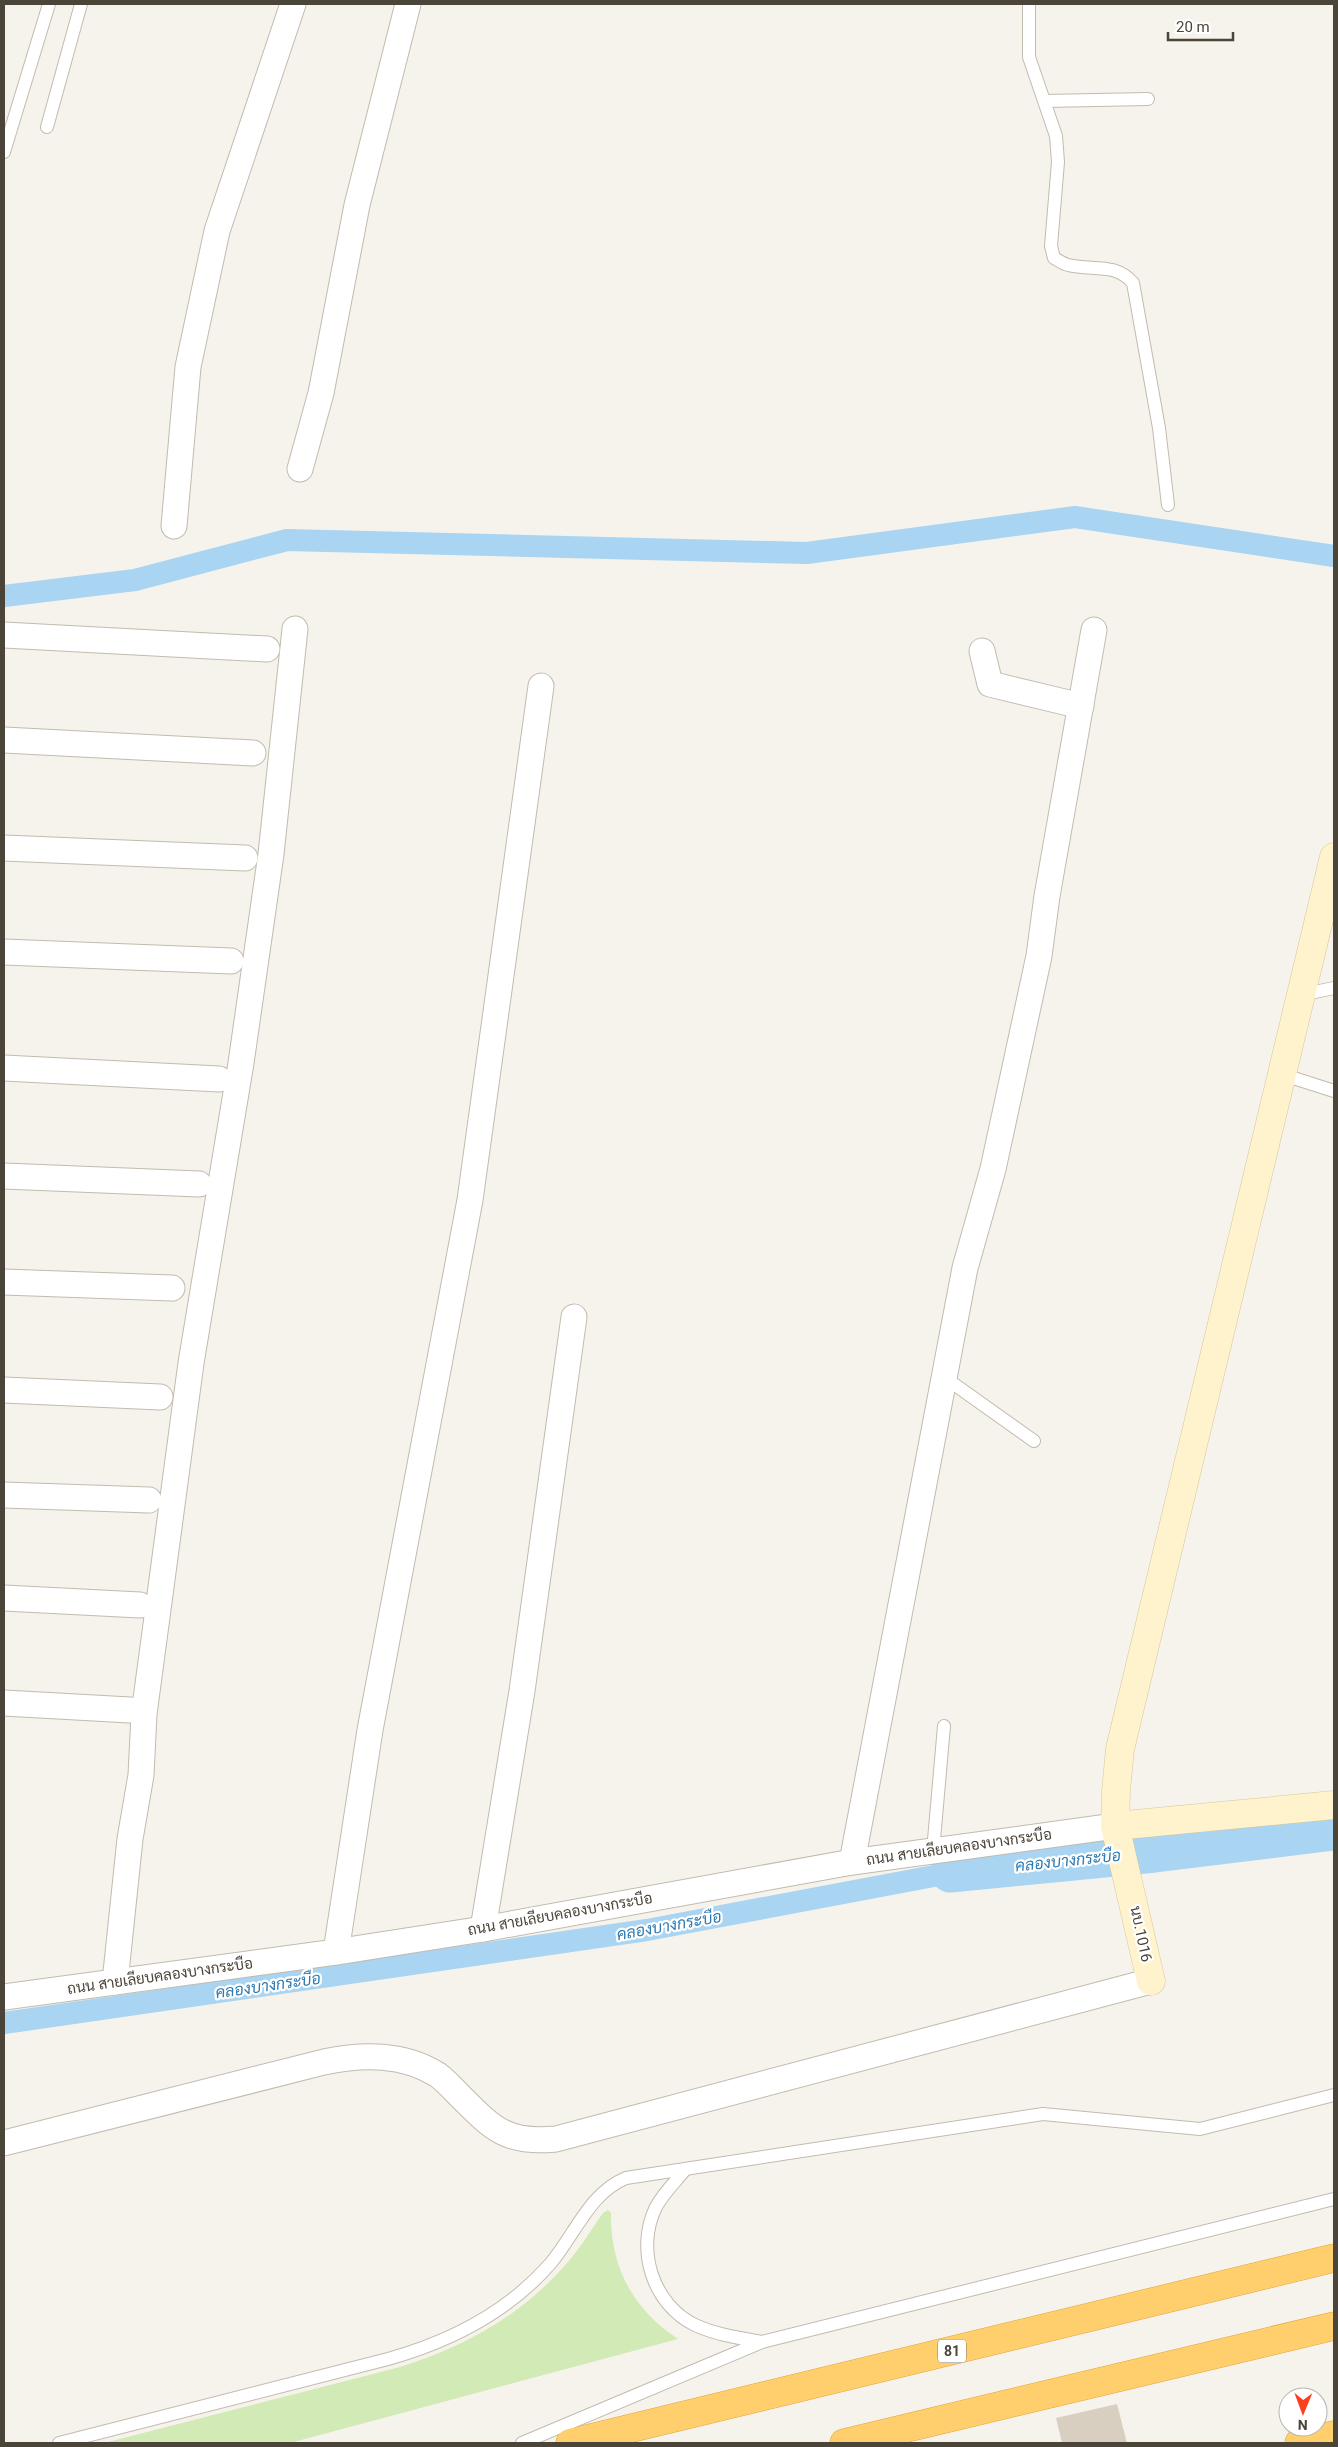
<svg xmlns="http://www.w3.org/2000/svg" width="1338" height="2447" viewBox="0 0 1338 2447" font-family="Roboto,Sarabun,sans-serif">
  <rect width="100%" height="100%" fill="#f6f3ec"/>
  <path fill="#d2eab5" d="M 608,2210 L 611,2213 C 610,2267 633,2309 678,2339 L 290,2443 L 104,2443 L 400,2367 C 465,2347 522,2315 567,2263 C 581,2247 591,2230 603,2213 Z"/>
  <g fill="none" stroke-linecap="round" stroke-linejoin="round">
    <g stroke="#a9d4f2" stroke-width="22">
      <path d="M 4,596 L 135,580 L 287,540 L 807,553 L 1075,517 L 1334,556"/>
      <path d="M 4,2023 L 647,1930 L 950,1873"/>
    </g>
    <path stroke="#a9d4f2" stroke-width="39" d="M 950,1873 L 1155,1853 L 1334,1831"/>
  </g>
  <path fill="#d8cfc1" d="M 1117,2404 L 1127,2443 L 1062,2443 L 1056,2418 Z"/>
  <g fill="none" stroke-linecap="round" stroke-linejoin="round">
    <defs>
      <g id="lane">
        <path d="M 1029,4 L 1029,57 L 1056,136 L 1058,162 L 1051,246 L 1054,258 C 1058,260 1063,264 1068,265 C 1092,271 1115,262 1133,283 L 1159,428 L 1168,505"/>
        <path d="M 1045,101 L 1148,99"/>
        <path d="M 47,127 L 81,4"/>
        <path d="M 4,152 L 49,4"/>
        <path d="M 1300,995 L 1334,988"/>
        <path d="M 1281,1074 L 1334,1091"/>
        <path d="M 944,1377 L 1034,1441"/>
        <path d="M 933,1851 L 944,1726"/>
        <path d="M 684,2171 C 674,2183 663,2194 656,2207 C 635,2249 653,2305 695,2325 C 717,2335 739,2338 762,2342"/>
        <path d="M 59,2443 L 388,2359 C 449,2342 507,2313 550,2264 C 575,2235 589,2193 626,2178 L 1043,2114 L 1200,2129 L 1334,2095"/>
        <path d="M 522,2443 L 762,2342 L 1334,2199"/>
      </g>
      <g id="street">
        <path d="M 300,469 L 321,393 L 357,205 L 408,4"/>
        <path d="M 174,526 L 188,367 L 217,231 L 293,4"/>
        <path d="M 4,635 L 267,649"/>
        <path d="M 982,651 L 990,684 L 1081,706"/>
        <path d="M 4,740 L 253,753"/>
        <path d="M 4,848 L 245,858"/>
        <path d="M 4,952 L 231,961"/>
        <path d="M 4,1068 L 219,1079"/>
        <path d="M 4,1176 L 199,1184"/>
        <path d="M 4,1282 L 172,1288"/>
        <path d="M 4,1390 L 160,1397"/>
        <path d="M 4,1495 L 149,1500"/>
        <path d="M 4,1598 L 140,1605"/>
        <path d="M 4,1703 L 130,1710"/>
        <path d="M 852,1862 L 965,1268 L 993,1169 L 1039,956 L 1047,896 L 1094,630"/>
        <path d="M 483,1929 L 522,1691 L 574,1317"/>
        <path d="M 336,1952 L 370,1730 L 470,1200 L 541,686"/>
        <path d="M 115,1982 L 130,1839 L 141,1775 L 144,1714 L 191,1363 L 241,1063 L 271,854 L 295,629"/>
        <path d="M 4,1997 L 336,1952 L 483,1929 L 852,1862 L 1115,1826"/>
        <path d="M 4,2143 L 324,2062 C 363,2054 403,2053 438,2075 C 446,2081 453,2089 460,2096 C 493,2129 507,2144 556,2139 L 1151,1981"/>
      </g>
      <g id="secondary">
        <path d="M 1115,1826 L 1334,1805"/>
        <path d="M 1151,1981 L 1115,1826 L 1116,1791 L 1120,1749 L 1334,857"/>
      </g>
      <g id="highway">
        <path d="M 570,2443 L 1334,2258"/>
        <path d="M 844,2443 L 1334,2326"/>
        <path d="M 1299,2443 L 1334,2435"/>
      </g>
    </defs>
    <use href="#lane" stroke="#c2bbae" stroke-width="14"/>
    <use href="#street" stroke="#c2bbae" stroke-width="27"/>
    <use href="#secondary" stroke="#d6c79b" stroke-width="29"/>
    <use href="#highway" stroke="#e0a43c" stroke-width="29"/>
    <use href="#lane" stroke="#fff" stroke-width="12"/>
    <use href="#street" stroke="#fff" stroke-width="25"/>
    <use href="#secondary" stroke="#fff3cd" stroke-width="28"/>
    <use href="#highway" stroke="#ffcf6e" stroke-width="28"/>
  </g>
  <g text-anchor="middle" stroke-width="4.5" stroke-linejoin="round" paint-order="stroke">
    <rect fill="#fff" stroke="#817c74" stroke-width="1" x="938" y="2339.5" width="28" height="23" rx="4"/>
    <g font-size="14" font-weight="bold" fill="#4b4439">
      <text x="952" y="2356">81</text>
    </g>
    <g font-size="15" fill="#4b4439" stroke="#fff">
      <text transform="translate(959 1847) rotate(-8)" y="5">ถนน สายเลียบคลองบางกระบือ</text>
      <text transform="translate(560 1914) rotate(-10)" y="5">ถนน สายเลียบคลองบางกระบือ</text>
      <text transform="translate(1141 1934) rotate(78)" y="5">นบ.1016</text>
      <text transform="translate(160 1976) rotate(-8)" y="5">ถนน สายเลียบคลองบางกระบือ</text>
    </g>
    <g font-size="16" font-style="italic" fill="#2e7ab2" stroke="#fff">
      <text transform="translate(1068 1860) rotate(-6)" y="6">คลองบางกระบือ</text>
      <text transform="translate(669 1925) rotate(-10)" y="6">คลองบางกระบือ</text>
      <text transform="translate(268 1985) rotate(-8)" y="6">คลองบางกระบือ</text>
    </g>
  </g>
  <rect width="1338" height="2447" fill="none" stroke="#4b4439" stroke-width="10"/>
  <g transform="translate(1303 2412) rotate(181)"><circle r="24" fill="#ffffff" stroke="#b7b4b0"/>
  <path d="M0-4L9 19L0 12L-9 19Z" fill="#fc3f1d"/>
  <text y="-8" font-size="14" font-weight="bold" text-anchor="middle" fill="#4b4439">N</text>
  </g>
  <path d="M1168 32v8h65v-8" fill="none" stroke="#4b4439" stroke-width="2.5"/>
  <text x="1176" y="32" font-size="15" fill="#4b4439" stroke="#ffffff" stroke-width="4" paint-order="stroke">20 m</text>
</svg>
